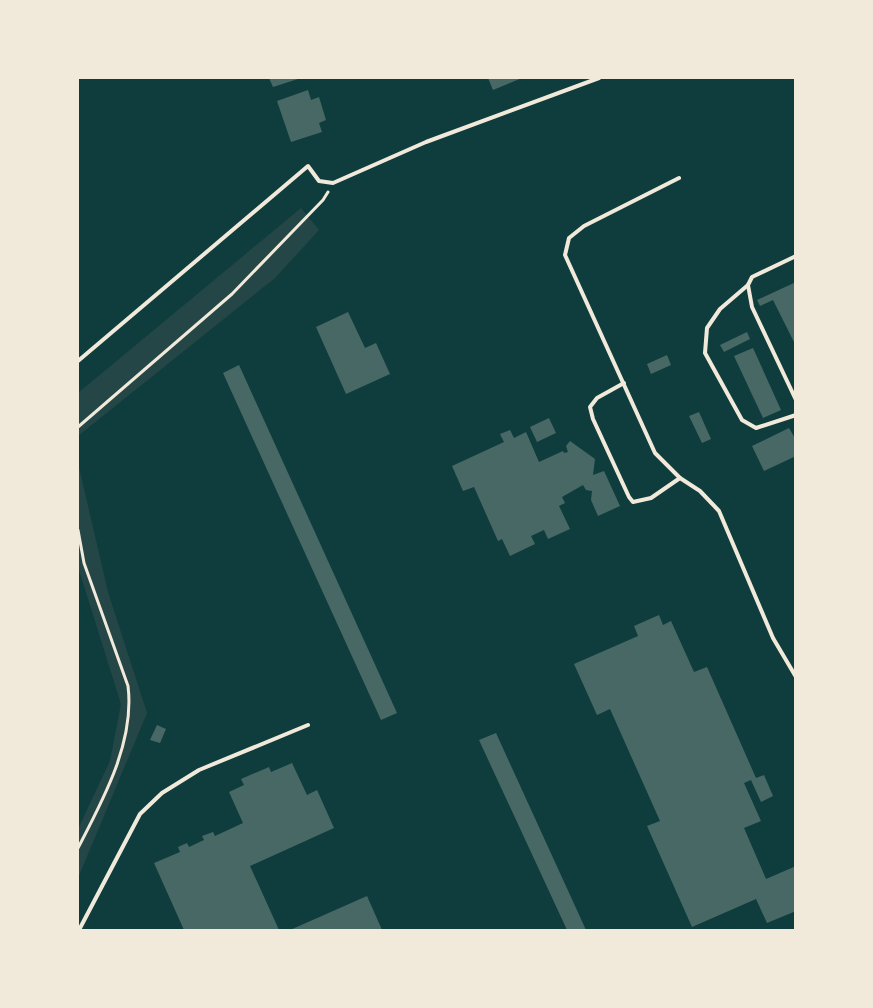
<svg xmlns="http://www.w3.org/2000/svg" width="873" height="1008" viewBox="0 0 873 1008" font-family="Barlow,sans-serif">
  <rect width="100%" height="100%" fill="#0f3d3e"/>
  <g fill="#244646">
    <path d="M 301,208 L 319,230 L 275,278 L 78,436 L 78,393 Z"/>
    <path d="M 78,463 L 108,592 L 147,713 L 78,878 L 78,829 L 110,761 L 121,704 L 78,567 Z"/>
  </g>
  <g fill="#486865">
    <path d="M 269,78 L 301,78 L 273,87 Z"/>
    <path d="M 488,78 L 522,78 L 493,90 Z"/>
    <path d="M 308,90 L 311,100 L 319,97 L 326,120 L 319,123 L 322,132 L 291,142 L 277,101 Z"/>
    <path d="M 796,282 L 796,346 L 773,300 L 760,306 L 757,300 Z"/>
    <path d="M 348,312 L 365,348 L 376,343 L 390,374 L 346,394 L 316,327 Z"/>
    <path d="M 747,332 L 750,339 L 724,352 L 720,345 Z"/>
    <path d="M 753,348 L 781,410 L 763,418 L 734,356 Z"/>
    <path d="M 667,355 L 671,365 L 651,374 L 647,364 Z"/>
    <path d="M 239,365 L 397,713 L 381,720 L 223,373 Z"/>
    <path d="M 699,412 L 711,439 L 702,443 L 689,416 Z"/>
    <path d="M 549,418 L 556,433 L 537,442 L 530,427 Z"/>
    <path d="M 789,428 L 796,440 L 796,456 L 764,471 L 752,446 Z"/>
    <path d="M 510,430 L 514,438 L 526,432 L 539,462 L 563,451 L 564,453 L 568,452 L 566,446 L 570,441 L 595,459 L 593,475 L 604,471 L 620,506 L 598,516 L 591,500 L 592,491 L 586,490 L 583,485 L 562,497 L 565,503 L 559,506 L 570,529 L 548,539 L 544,530 L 531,536 L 535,544 L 510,556 L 502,539 L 498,541 L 474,487 L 463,491 L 452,466 L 504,442 L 500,434 Z"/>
    <path d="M 659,615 L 663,625 L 671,621 L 694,672 L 707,667 L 756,778 L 764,775 L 773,796 L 761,802 L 751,780 L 744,783 L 761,821 L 744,828 L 766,879 L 796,866 L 796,911 L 767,923 L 756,899 L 692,927 L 647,826 L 660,821 L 610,709 L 597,715 L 574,664 L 638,636 L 634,626 Z"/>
    <path d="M 157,725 L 166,729 L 160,743 L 150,740 Z"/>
    <path d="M 496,733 L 586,930 L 567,930 L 479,740 Z"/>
    <path d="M 292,763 L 307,795 L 317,790 L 334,828 L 250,866 L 279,930 L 184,930 L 154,863 L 180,852 L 178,847 L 187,843 L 189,847 L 204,840 L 202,836 L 213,832 L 215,836 L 243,823 L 229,792 L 244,785 L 241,779 L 269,767 L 271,772 Z"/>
    <path d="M 367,896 L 382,930 L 290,930 Z"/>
  </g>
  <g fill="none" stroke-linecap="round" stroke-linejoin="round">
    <g stroke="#f1e9da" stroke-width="3">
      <path d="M 78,427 L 232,294 L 323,200 L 328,192"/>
      <path d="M 78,530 L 84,563 L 128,686 C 135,742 103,800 78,848"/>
    </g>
    <g stroke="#f1e9da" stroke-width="4">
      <path d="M 679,178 L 584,226 L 569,238 L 565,255 L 655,453 L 680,478 L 700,491 L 719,511 L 773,638 L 796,677"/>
      <path d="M 796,256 L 752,277 L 748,285 L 752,307 L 796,400"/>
      <path d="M 748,285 L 720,309 L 707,328 L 705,353 L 742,420 L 756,428 L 796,415"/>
      <path d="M 78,361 L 308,166 L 319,181 L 333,183 L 426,142 L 599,78"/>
      <path d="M 624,383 L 597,398 L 590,407 L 593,419 L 629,497 L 633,502 L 651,498 L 680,478"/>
      <path d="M 79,930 L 140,814 L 162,793 L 199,770 L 308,725"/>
    </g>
  </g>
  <rect width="873" height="1008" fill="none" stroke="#f1e9da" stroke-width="158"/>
</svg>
